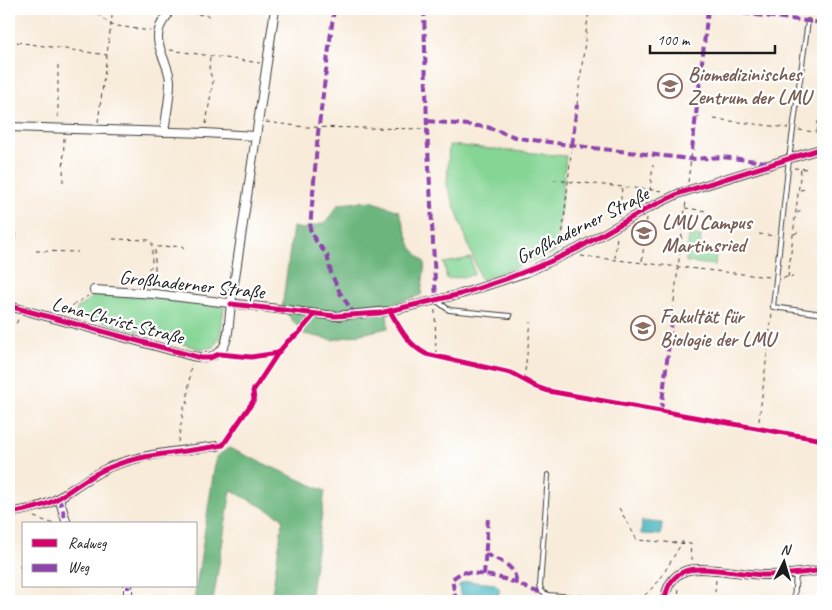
<svg xmlns="http://www.w3.org/2000/svg" width="832" height="610" viewBox="0 0 832 610" font-family="Caveat,sans-serif">
  <rect width="100%" height="100%" fill="#fff"/>
  <filter id="ink" filterUnits="userSpaceOnUse"><feTurbulence type="fractalNoise" baseFrequency=".02" numOctaves="2"/><feDisplacementMap in="SourceGraphic" scale="10" xChannelSelector="R" yChannelSelector="G"/><feConvolveMatrix kernelMatrix="1 2 1 2 8 2 1 2 1" color-interpolation-filters="sRGB"/></filter>
  <filter id="wash" filterUnits="userSpaceOnUse"><feTurbulence type="fractalNoise" baseFrequency=".0096" numOctaves="4" result="noise"/><feDisplacementMap in="SourceGraphic" scale="20" xChannelSelector="R" yChannelSelector="G"/><feGaussianBlur stdDeviation="1.12" result="paint"/><feColorMatrix in="noise" values="0 0 0 0 0 0 0 0 0 0 0 0 0 0 0 0 0 1.4 0 .05"/><feComposite in="paint" operator="in"/></filter>
  <g filter="url(#wash)">
    <rect width="100%" height="100%" fill="#f8ebd9"/>
    <g fill="#85d595" stroke="#507858">
      <path d="M 449,145 L 566,156 L 556,252 L 481,280 L 447,185 Z"/>
      <path d="M 689,235 L 701,236 L 700,251 L 716,253 L 715,265 L 686,262 Z"/>
      <path d="M 471,258 L 474,275 L 447,279 L 444,263 Z"/>
      <path d="M 95,294 L 147,297 L 224,307 L 220,336 L 214,347 L 201,349 L 76,314 L 77,308 L 87,302 Z"/>
    </g>
    <g fill="#6cb67e" stroke="#44694d">
      <path d="M 371,201 L 399,211 L 411,247 L 425,263 L 421,295 L 387,306 L 388,328 L 333,340 L 304,334 L 282,308 L 293,227 L 302,229 L 325,223 L 339,204 Z"/>
      <path d="M 229,448 L 325,491 L 310,601 L 271,601 L 283,518 L 231,490 L 213,601 L 194,601 L 216,457 Z"/>
    </g>
    <g fill="#45b5bc" stroke="#30686c">
      <path d="M 642,521 L 662,523 L 661,535 L 641,534 Z"/>
      <path d="M 467,581 L 495,584 L 500,589 L 497,601 L 466,601 L 460,594 L 459,585 Z"/>
    </g>
  </g>
  <g filter="url(#ink)">
    <g fill="none" stroke-linecap="round" stroke-linejoin="round">
      <defs>
        <g id="service">
          <path d="M 160,9 L 167,16"/>
          <path d="M 808,21 L 789,159 L 773,307 L 823,314"/>
          <path d="M 9,236 L 14,236"/>
          <path d="M 437,301 L 449,310 L 510,316"/>
          <path d="M 548,475 L 540,586 L 542,592 L 548,595 L 620,601"/>
          <path d="M 794,599 L 823,600"/>
          <path d="M 794,601 L 796,574"/>
        </g>
        <g id="minor">
          <path d="M 9,127 L 205,133 L 255,136"/>
          <path d="M 164,132 C 166,116 170,99 170,82 C 170,60 145,40 167,16"/>
          <path d="M 94,290 L 155,294 L 335,316 L 390,311 L 461,294 L 527,272 L 577,249 L 648,208 L 680,193 L 823,148"/>
          <path d="M 9,306 L 192,356 C 232,364 227,333 231,304 L 275,9"/>
          <path d="M 59,498 L 67,524"/>
          <path d="M 9,513 C 26,510 45,507 60,497 C 77,486 93,474 112,466 C 146,453 183,451 218,446"/>
          <path d="M 128,601 L 128,586"/>
          <path d="M 665,601 C 666,588 672,576 685,571 C 701,565 746,575 766,575 C 785,575 804,573 823,570"/>
        </g>
      </defs>
      <use href="#service" stroke="#3d3b38" stroke-width="6"/>
      <use href="#minor" stroke="#3d3b38" stroke-width="10"/>
      <g stroke="#3d3b38" stroke-width="1" stroke-dasharray="4 4" stroke-linecap="butt">
        <path d="M 91,9 L 111,25 L 150,31"/>
        <path d="M 174,13 L 182,12 L 211,16"/>
        <path d="M 9,41 L 107,55"/>
        <path d="M 170,50 L 260,63"/>
        <path d="M 58,65 L 58,121"/>
        <path d="M 577,105 L 589,9"/>
        <path d="M 696,117 L 704,117"/>
        <path d="M 714,119 L 788,128"/>
        <path d="M 98,122 L 113,9"/>
        <path d="M 266,122 L 305,127 L 427,129"/>
        <path d="M 206,124 L 213,81 L 209,70 L 210,57"/>
        <path d="M 799,130 L 823,133"/>
        <path d="M 817,132 L 818,121"/>
        <path d="M 794,168 L 808,169"/>
        <path d="M 554,180 L 663,191"/>
        <path d="M 63,182 L 64,138"/>
        <path d="M 688,182 L 692,150"/>
        <path d="M 800,190 L 806,189"/>
        <path d="M 649,199 L 653,165"/>
        <path d="M 685,208 L 707,211"/>
        <path d="M 797,213 L 801,211"/>
        <path d="M 619,216 L 622,188"/>
        <path d="M 759,234 L 775,236"/>
        <path d="M 794,234 L 798,232"/>
        <path d="M 113,239 L 150,240 L 152,243 L 152,266 L 148,269 L 147,284"/>
        <path d="M 561,248 L 572,145"/>
        <path d="M 36,251 L 78,252"/>
        <path d="M 581,256 L 769,277"/>
        <path d="M 615,258 L 617,235"/>
        <path d="M 642,261 L 647,218"/>
        <path d="M 788,277 L 801,169"/>
        <path d="M 783,278 L 793,276"/>
        <path d="M 155,286 L 155,249 L 157,247 L 182,246 L 184,248"/>
        <path d="M 435,310 L 436,356"/>
        <path d="M 69,313 L 73,305 L 88,296"/>
        <path d="M 672,318 L 686,201"/>
        <path d="M 9,322 L 16,324 L 19,317"/>
        <path d="M 524,379 L 531,322"/>
        <path d="M 758,429 L 772,313"/>
        <path d="M 178,442 L 184,407 L 187,405 L 191,364"/>
        <path d="M 619,508 L 637,540 L 691,544 L 690,557 L 695,561"/>
        <path d="M 34,517 L 54,524"/>
        <path d="M 20,568 L 22,551"/>
        <path d="M 715,592 L 716,579"/>
        <path d="M 100,601 L 117,601"/>
        <path d="M 639,601 L 659,581 L 683,541"/>
        <path d="M 678,601 L 679,586"/>
      </g>
      <use href="#service" stroke="#fff" stroke-width="4"/>
      <use href="#minor" stroke="#fff" stroke-width="8"/>
      <g stroke="#8e44ad" stroke-width="4" stroke-dasharray="8 4" stroke-linecap="butt">
        <path d="M 334,9 L 318,133 L 310,229 L 316,241 L 327,255 L 331,273 L 340,293 L 355,315"/>
        <path d="M 424,9 L 427,129 L 436,300"/>
        <path d="M 707,9 L 823,23"/>
        <path d="M 427,121 L 487,127 L 518,138 L 593,148 L 691,159 L 722,157 L 766,162"/>
        <path d="M 572,145 L 577,105"/>
        <path d="M 692,150 L 708,9"/>
        <path d="M 661,411 L 672,318"/>
        <path d="M 59,498 L 67,524"/>
        <path d="M 485,554 C 499,560 517,566 516,583"/>
        <path d="M 484,575 L 488,518"/>
        <path d="M 128,601 L 128,586"/>
        <path d="M 452,601 L 455,595 L 452,579 L 462,572 C 480,574 499,576 516,583 C 526,587 532,592 542,592"/>
      </g>
      <defs>
        <g id="cycleway">
          <path d="M 231,304 L 335,316 L 380,313 L 461,294 L 506,279 L 549,262 L 577,249 L 648,208 L 680,193 L 823,148"/>
          <path d="M 9,306 L 201,358 L 210,358 L 219,354 L 251,357 L 278,353"/>
          <path d="M 390,311 C 400,328 408,345 426,354 L 511,373 L 537,387 L 548,391 L 823,440"/>
          <path d="M 9,513 C 26,510 45,507 60,497 C 77,486 93,473 113,466 C 149,452 186,453 223,445 L 254,400 L 253,391 L 278,353 L 288,341 L 298,334 L 315,314"/>
          <path d="M 665,601 C 666,588 672,576 685,571 C 701,565 746,575 766,575 C 785,575 804,573 823,570"/>
        </g>
      </defs>
      <use href="#cycleway" stroke="#fff" stroke-width="8"/>
      <use href="#cycleway" stroke="#d6006c" stroke-width="5"/>
    </g>
  </g>
  <defs>
    <symbol id="university-ring" viewBox="-11 -11 22 22"><circle r="9.5" fill="#fff" stroke="#8d6e63" stroke-width="1.5"/><path d="M0-5L7-2L0 1L-7-2ZM-4 1L0 2.5L4 1V4Q0 6-4 4Z" fill="#8d6e63"/></symbol>
  </defs>
  <g fill-rule="evenodd">
    <use href="#university-ring" x="656" y="72" width="28" height="28"/>
    <use href="#university-ring" x="630" y="219" width="28" height="28"/>
    <use href="#university-ring" x="629" y="314" width="28" height="28"/>
  </g>
  <g text-anchor="middle" stroke-width="4.5" stroke-linejoin="round" paint-order="stroke">
    <g font-size="20" font-weight="bold" fill="#785e54" stroke="#fff" text-anchor="start">
      <text x="688" y="81">Biomedizinisches<tspan x="688" dy="23">Zentrum der LMU</tspan></text>
      <text x="662" y="229">LMU Campus<tspan x="662" dy="23">Martinsried</tspan></text>
      <text x="660" y="323">Fakultät für<tspan x="660" dy="23">Biologie der LMU</tspan></text>
    </g>
    <g font-size="20" fill="#1c1c1c" stroke="#fff">
      <text transform="translate(582 225) rotate(-27)" y="7">Großhaderner Straße</text>
      <text transform="translate(192 284) rotate(6)" y="7">Großhaderner Straße</text>
      <text transform="translate(118 320) rotate(15)" y="7">Lena-Christ-Straße</text>
    </g>
  </g>
  <rect width="832" height="610" fill="none" stroke="#fff" stroke-width="30"/>
  <rect x="22" y="522" width="175" height="65" fill="#ffffff" stroke="#a4a4a4"/>
  <rect x="32" y="539" width="25" height="8" fill="#d6006c" stroke="#a4a4a4"/>
  <text x="68" y="548" font-size="15" fill="#1c1c1c">Radweg</text>
  <rect x="32" y="564" width="25" height="8" fill="#8e44ad" stroke="#a4a4a4"/>
  <text x="68" y="572" font-size="15" fill="#1c1c1c">Weg</text>
  <g transform="translate(784 562) rotate(5)" stroke="#ffffff" stroke-width="4" paint-order="stroke">
  <path d="M0-4L9 19L0 12L-9 19Z" fill="#1c1c1c"/>
  <text y="-8" font-size="14" font-weight="bold" text-anchor="middle" fill="#1c1c1c">N</text>
  </g>
  <path d="M650 45v8h125v-8" fill="none" stroke="#1c1c1c" stroke-width="2.5"/>
  <text x="657" y="45" font-size="15" fill="#1c1c1c" stroke="#ffffff" stroke-width="4" paint-order="stroke">100 m</text>
</svg>
